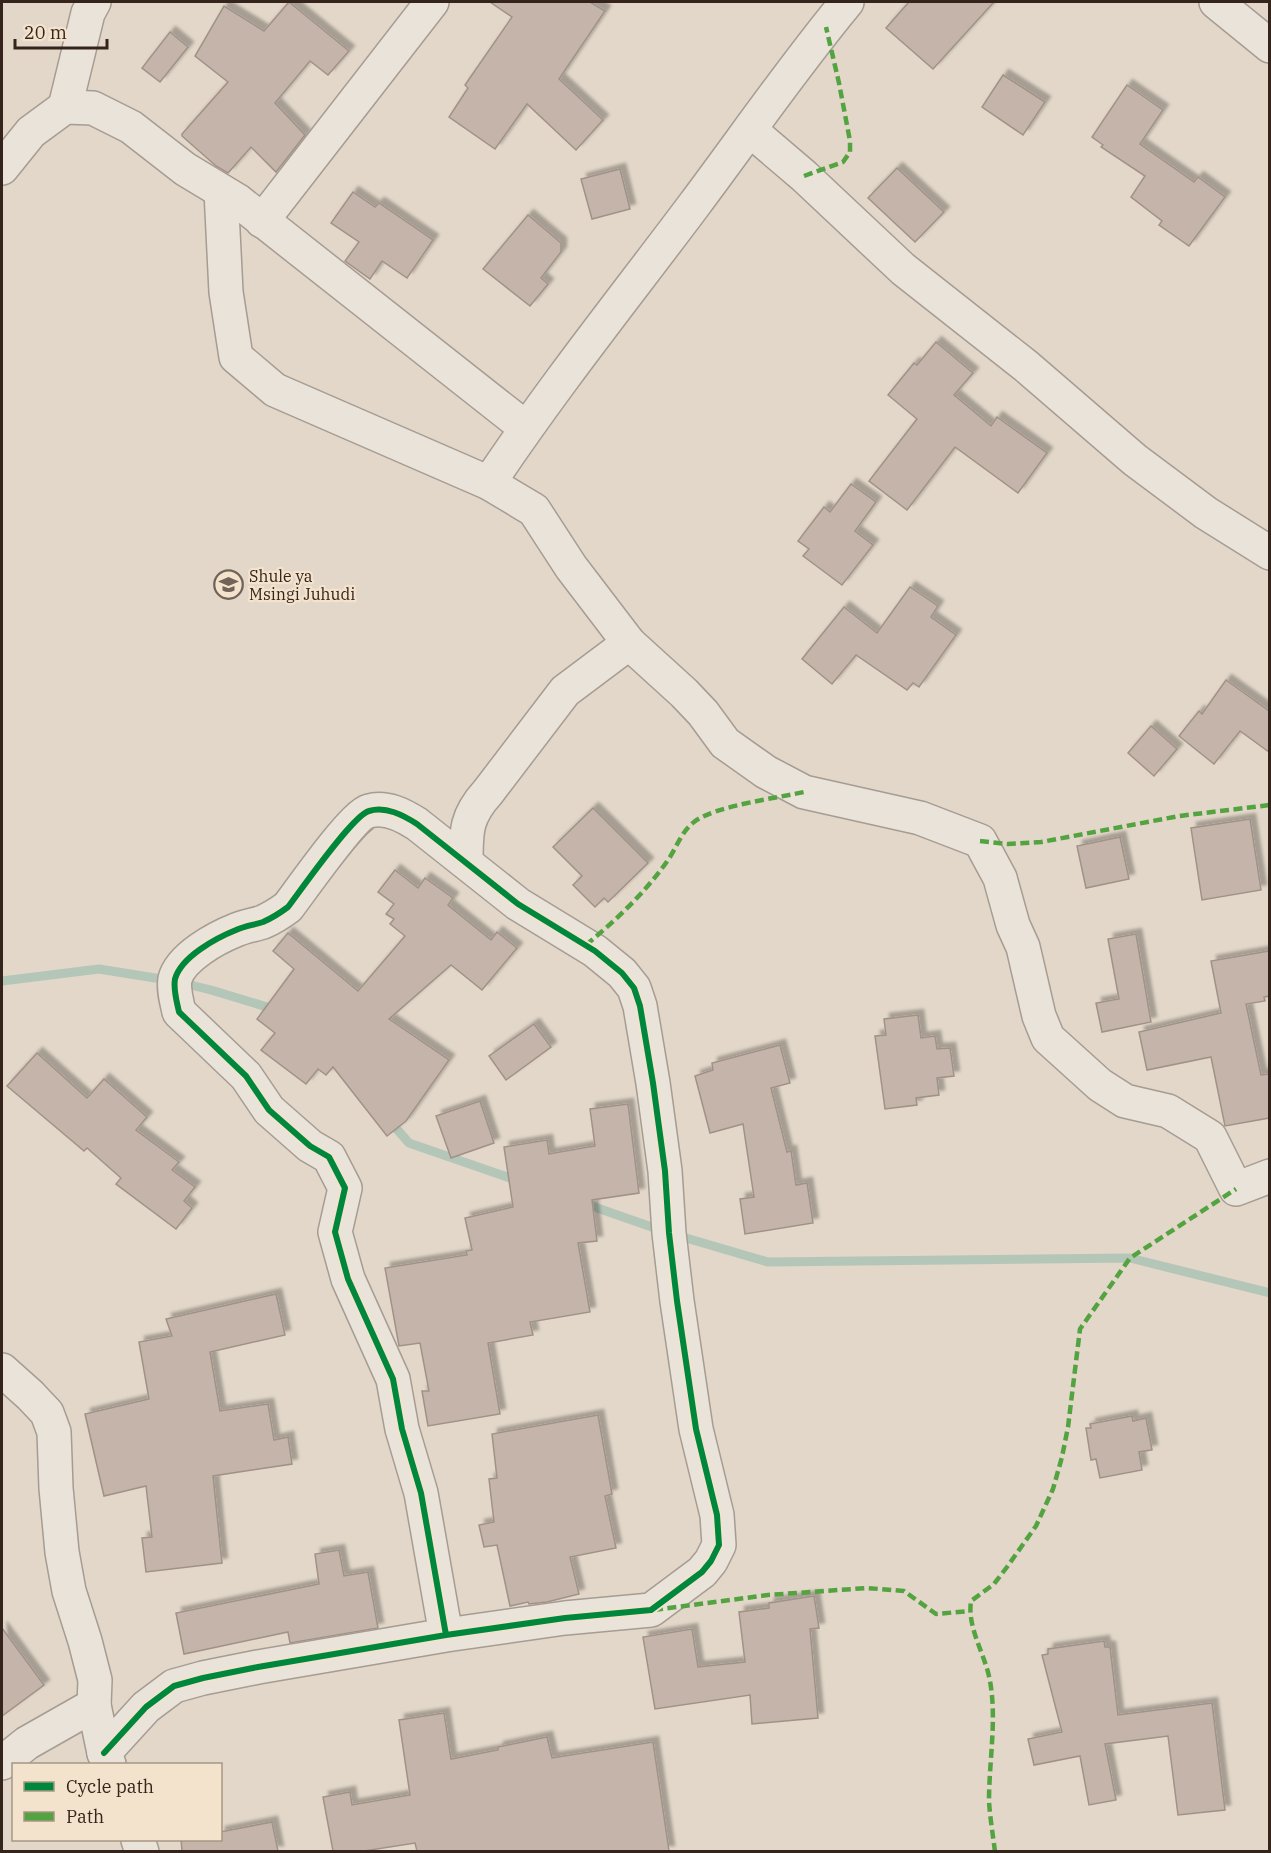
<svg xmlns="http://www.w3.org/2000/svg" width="1271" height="1853" viewBox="0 0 1271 1853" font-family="'IBM Plex Serif',serif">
  <defs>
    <filter id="shadow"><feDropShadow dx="5.5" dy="-5.5" stdDeviation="1.5" flood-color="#0004"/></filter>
  </defs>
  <rect width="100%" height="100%" fill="#e2d7c8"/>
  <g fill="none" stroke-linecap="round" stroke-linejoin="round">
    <g stroke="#b4c6b8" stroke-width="9">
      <path d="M 2,981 L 99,969 L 174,981 L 211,990 L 277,1010"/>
      <path d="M 388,1119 L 409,1143 L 519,1181"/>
      <path d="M 583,1203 L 669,1233 L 768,1262 L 1130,1258 L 1270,1293"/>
    </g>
  </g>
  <g fill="#c5b4a9" stroke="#a19288" stroke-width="1.5" filter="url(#shadow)">
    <path d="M 289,2 L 349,51 L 328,75 L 310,61 L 275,103 L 305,135 L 276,172 L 251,147 L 228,173 L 216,166 L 182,136 L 182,134 L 228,82 L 195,56 L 224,6 L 264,31 Z"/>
    <path d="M 490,2 L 590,2 L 605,11 L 559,79 L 603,120 L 576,150 L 527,104 L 495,149 L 449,117 L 468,88 L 465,85 L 512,17 Z"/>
    <path d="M 909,2 L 994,2 L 933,69 L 886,28 Z"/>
    <path d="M 170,32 L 188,47 L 160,82 L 142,68 Z"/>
    <path d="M 1003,75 L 1045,102 L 1023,135 L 982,107 Z"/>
    <path d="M 1127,85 L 1163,110 L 1140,144 L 1194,182 L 1198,177 L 1225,197 L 1189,246 L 1159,225 L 1162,221 L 1131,197 L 1145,176 L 1101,147 L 1103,145 L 1092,137 Z"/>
    <path d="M 897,168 L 944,212 L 915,242 L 868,198 Z"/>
    <path d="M 620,169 L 630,209 L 592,219 L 581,179 Z"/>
    <path d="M 353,192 L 375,207 L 379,203 L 433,240 L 407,278 L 382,261 L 370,279 L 345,261 L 359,242 L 331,223 Z"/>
    <path d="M 528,215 L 561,243 L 561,252 L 541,278 L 548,284 L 530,306 L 483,269 Z"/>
    <path d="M 936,342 L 973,373 L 954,395 L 991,426 L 997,417 L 1047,453 L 1018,493 L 955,447 L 907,510 L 869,481 L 917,419 L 888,395 L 914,363 L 917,365 Z"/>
    <path d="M 851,484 L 876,502 L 855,531 L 873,545 L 842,585 L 803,556 L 809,549 L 798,541 L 824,507 L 830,512 Z"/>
    <path d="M 910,587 L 938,606 L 931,617 L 956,635 L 919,687 L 913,683 L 907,690 L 856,655 L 832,684 L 802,659 L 844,607 L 877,633 Z"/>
    <path d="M 1226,680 L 1269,711 L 1269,752 L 1240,731 L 1214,764 L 1179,736 L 1199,711 L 1202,714 Z"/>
    <path d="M 1151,726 L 1177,749 L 1154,776 L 1128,753 Z"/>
    <path d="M 593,808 L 648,863 L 608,902 L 604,898 L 595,907 L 573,885 L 582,876 L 553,847 Z"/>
    <path d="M 1250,819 L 1261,890 L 1202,900 L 1191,828 Z"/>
    <path d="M 1120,837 L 1129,879 L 1086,888 L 1077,846 Z"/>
    <path d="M 395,870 L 418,888 L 425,878 L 453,898 L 448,905 L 491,940 L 497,932 L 517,948 L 482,990 L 451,965 L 389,1019 L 449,1060 L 406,1121 L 387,1136 L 333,1067 L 326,1075 L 318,1069 L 306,1084 L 261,1050 L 275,1033 L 257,1019 L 294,969 L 273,951 L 288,933 L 358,991 L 405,936 L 390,924 L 394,919 L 386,914 L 394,904 L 378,892 Z"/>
    <path d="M 1136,934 L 1151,1022 L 1102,1032 L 1096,1003 L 1119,999 L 1108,939 Z"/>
    <path d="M 1269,951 L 1269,996 L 1264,997 L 1265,1001 L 1246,1004 L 1261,1075 L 1269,1074 L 1269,1118 L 1225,1126 L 1211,1057 L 1147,1070 L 1139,1032 L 1221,1013 L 1211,961 Z"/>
    <path d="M 918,1015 L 921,1038 L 935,1036 L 937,1049 L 950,1048 L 954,1076 L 937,1078 L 939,1095 L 916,1098 L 917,1105 L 885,1109 L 875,1036 L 886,1035 L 884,1019 Z"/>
    <path d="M 534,1024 L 551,1047 L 506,1080 L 489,1056 Z"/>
    <path d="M 780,1045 L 790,1083 L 771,1088 L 787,1152 L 791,1151 L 796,1185 L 807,1183 L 813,1223 L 745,1234 L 740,1199 L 754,1197 L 743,1124 L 710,1133 L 695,1076 L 713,1070 L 712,1063 Z"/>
    <path d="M 37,1053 L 87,1098 L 104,1079 L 147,1117 L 136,1130 L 179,1162 L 172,1170 L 195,1187 L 184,1201 L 192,1208 L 176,1229 L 116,1184 L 121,1178 L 87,1148 L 84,1151 L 7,1086 Z"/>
    <path d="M 480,1101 L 494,1143 L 451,1158 L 436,1116 Z"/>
    <path d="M 628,1104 L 639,1193 L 592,1200 L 597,1241 L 578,1243 L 590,1312 L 530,1322 L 533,1335 L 488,1343 L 500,1414 L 428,1426 L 422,1391 L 429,1391 L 420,1343 L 399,1346 L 385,1268 L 467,1255 L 466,1251 L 472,1250 L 465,1218 L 513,1207 L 504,1147 L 547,1140 L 549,1154 L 595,1146 L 590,1109 Z"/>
    <path d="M 276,1294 L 285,1335 L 210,1352 L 220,1411 L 268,1404 L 274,1440 L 288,1437 L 292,1464 L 213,1476 L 222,1563 L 146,1572 L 142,1538 L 152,1537 L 146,1486 L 104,1496 L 85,1414 L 149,1399 L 139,1342 L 172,1336 L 166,1319 Z"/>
    <path d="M 598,1415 L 612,1494 L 605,1496 L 616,1548 L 570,1557 L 579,1594 L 547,1602 L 529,1604 L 528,1602 L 510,1606 L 497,1545 L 484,1547 L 479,1525 L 494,1522 L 489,1479 L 497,1478 L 492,1434 Z"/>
    <path d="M 1132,1416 L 1133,1421 L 1146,1418 L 1152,1450 L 1139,1452 L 1142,1470 L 1100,1478 L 1096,1459 L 1091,1460 L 1086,1428 L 1091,1428 L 1090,1424 Z"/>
    <path d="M 339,1550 L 344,1576 L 368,1572 L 378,1628 L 290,1643 L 288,1632 L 184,1654 L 176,1613 L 319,1584 L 315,1554 Z"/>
    <path d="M 814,1596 L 819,1628 L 810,1629 L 818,1718 L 752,1724 L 750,1695 L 655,1709 L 643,1637 L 692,1629 L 698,1667 L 745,1662 L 739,1612 L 769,1608 L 769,1603 Z"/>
    <path d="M 2,1628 L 44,1685 L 2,1716 Z"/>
    <path d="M 1104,1641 L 1105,1647 L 1110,1647 L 1118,1715 L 1212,1703 L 1225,1810 L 1178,1815 L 1168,1736 L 1105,1744 L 1116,1800 L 1089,1805 L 1080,1756 L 1034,1765 L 1028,1739 L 1062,1732 L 1042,1655 L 1048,1654 L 1048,1649 Z"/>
    <path d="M 444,1713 L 451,1759 L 498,1750 L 498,1747 L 547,1737 L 552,1758 L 653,1742 L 669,1851 L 417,1851 L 415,1843 L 364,1851 L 333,1851 L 323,1797 L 350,1792 L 352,1805 L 410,1795 L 399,1720 Z"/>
    <path d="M 272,1822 L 278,1851 L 182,1851 L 181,1839 L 220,1839 L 220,1832 Z"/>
  </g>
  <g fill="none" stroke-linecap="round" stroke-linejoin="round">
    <defs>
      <g id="minor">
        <path d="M 1216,2 L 1270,46"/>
        <path d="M 65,107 L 88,13 L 94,2"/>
        <path d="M 750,130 L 804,176 L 903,269 L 1026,366 L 1135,460 L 1206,513 L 1270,553"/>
        <path d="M 2,168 L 31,132 L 65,107 L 93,108 L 131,127 L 185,169 L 238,201 L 526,428"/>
        <path d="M 221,191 L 226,292 L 236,357 L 275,390 L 489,483 L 534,510 L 571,567 L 629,643 L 684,693 L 703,713 L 725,743 L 766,772 L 804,792 L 920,818 L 980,841 L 1000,878 L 1013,925 L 1023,947 L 1039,1016 L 1048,1038 L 1100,1085 L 1125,1101 L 1168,1111 L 1210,1137 L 1236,1189 L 1270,1176"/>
        <path d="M 262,221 L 432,2"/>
        <path d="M 489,483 C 553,387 625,297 694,205 C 745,137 793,67 847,2"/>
        <path d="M 466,862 C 466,831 466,816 488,792 L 565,691 L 629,643"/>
        <path d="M 2,1370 L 30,1395 L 47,1413 L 54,1432 L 56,1488 L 62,1552 L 69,1591 L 85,1641 L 95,1680 L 94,1705 L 104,1753 L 109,1764"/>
        <path d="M 104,1753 L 146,1707 L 174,1686 L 203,1678 L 258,1667 L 446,1635 L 565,1618 L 651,1610 L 702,1572 L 711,1561 L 719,1545 L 717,1515 L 696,1429 L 677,1301 L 669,1233 L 665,1171 L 653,1083 L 640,1006 L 634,988 L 622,973 L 595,951 L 518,904 L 417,824 C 403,815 386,806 369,811 C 353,815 301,890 288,907 C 280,913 272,918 263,922 C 254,925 245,926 236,930 C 216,938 181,957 175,979 C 173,990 177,1002 179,1012 L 246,1076 L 269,1110 L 310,1146 L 329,1157 L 345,1188 L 335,1232 L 348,1279 L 393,1379 L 402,1429 L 421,1493 L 446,1635"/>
        <path d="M 2,1763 L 27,1743 L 94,1705"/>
        <path d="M 138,1840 L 142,1852"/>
      </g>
    </defs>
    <use href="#minor" stroke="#a69c92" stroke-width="36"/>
    <use href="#minor" stroke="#eae3da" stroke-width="33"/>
    <g stroke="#53a340" stroke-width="4.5" stroke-dasharray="9 4.5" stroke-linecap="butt">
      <path d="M 804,176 L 843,162 L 850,152 L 850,141 L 839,83 L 826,27"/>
      <path d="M 980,841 L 1008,844 L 1041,842 L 1179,816 L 1270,805"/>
      <path d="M 586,945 C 616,920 645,893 668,860 C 677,847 681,832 694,822 C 714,806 777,798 804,792"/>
      <path d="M 654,1610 L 768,1595 L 867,1588 L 904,1591 L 936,1614 L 969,1611"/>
      <path d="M 995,1852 C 993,1835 990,1818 989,1801 C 989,1761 997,1720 990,1681 C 985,1653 967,1629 971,1601 L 994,1584 L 1007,1567 L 1036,1526 L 1053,1489 L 1062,1457 L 1068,1427 L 1080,1329 L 1130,1258 L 1236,1189"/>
    </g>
    <defs>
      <path id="cycleway" d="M 104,1753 L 146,1707 L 174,1686 L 203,1678 L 258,1667 L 446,1635 L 565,1618 L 651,1610 L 702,1572 L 711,1561 L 719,1545 L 717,1515 L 696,1429 L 677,1301 L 669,1233 L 665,1171 L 653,1083 L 640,1006 L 634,988 L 622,973 L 595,951 L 518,904 L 417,824 C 403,815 386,806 369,811 C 353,815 301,890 288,907 C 280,913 272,918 263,922 C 254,925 245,926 236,930 C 216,938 181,957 175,979 C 173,990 177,1002 179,1012 L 246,1076 L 269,1110 L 310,1146 L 329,1157 L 345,1188 L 335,1232 L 348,1279 L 393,1379 L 402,1429 L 421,1493 L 446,1635"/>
    </defs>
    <use href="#cycleway" stroke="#f4e3cc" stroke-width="10"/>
    <use href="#cycleway" stroke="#00873e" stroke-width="6"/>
  </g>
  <defs>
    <symbol id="school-ring" viewBox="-11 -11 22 22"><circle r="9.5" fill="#f4e3cc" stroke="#716358" stroke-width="1.5"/><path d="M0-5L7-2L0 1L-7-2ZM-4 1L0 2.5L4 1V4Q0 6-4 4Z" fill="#716358"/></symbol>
  </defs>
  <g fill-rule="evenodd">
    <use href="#school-ring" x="212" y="568" width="33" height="33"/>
  </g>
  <g text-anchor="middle" stroke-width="4.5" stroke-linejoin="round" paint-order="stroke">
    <g font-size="16" fill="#34241b" stroke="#f4e3cc" text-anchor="start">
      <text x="249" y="582">Shule ya<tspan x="249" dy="18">Msingi Juhudi</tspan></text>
    </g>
  </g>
  <rect width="1271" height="1853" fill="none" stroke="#34241b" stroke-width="6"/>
  <rect x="12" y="1763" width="210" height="78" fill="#f4e3cc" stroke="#a79785" stroke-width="1.5"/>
  <rect x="24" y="1782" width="30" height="9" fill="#00873e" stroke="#a79785" stroke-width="1.5"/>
  <text x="66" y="1793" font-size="18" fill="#34241b">Cycle path</text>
  <rect x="24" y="1812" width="30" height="9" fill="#53a340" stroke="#a79785" stroke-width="1.5"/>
  <text x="66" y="1823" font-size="18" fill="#34241b">Path</text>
  <path d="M15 39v9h92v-9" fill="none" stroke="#34241b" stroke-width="3"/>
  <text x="24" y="39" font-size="18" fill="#34241b" stroke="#f4e3cc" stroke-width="4.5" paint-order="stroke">20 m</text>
</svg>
